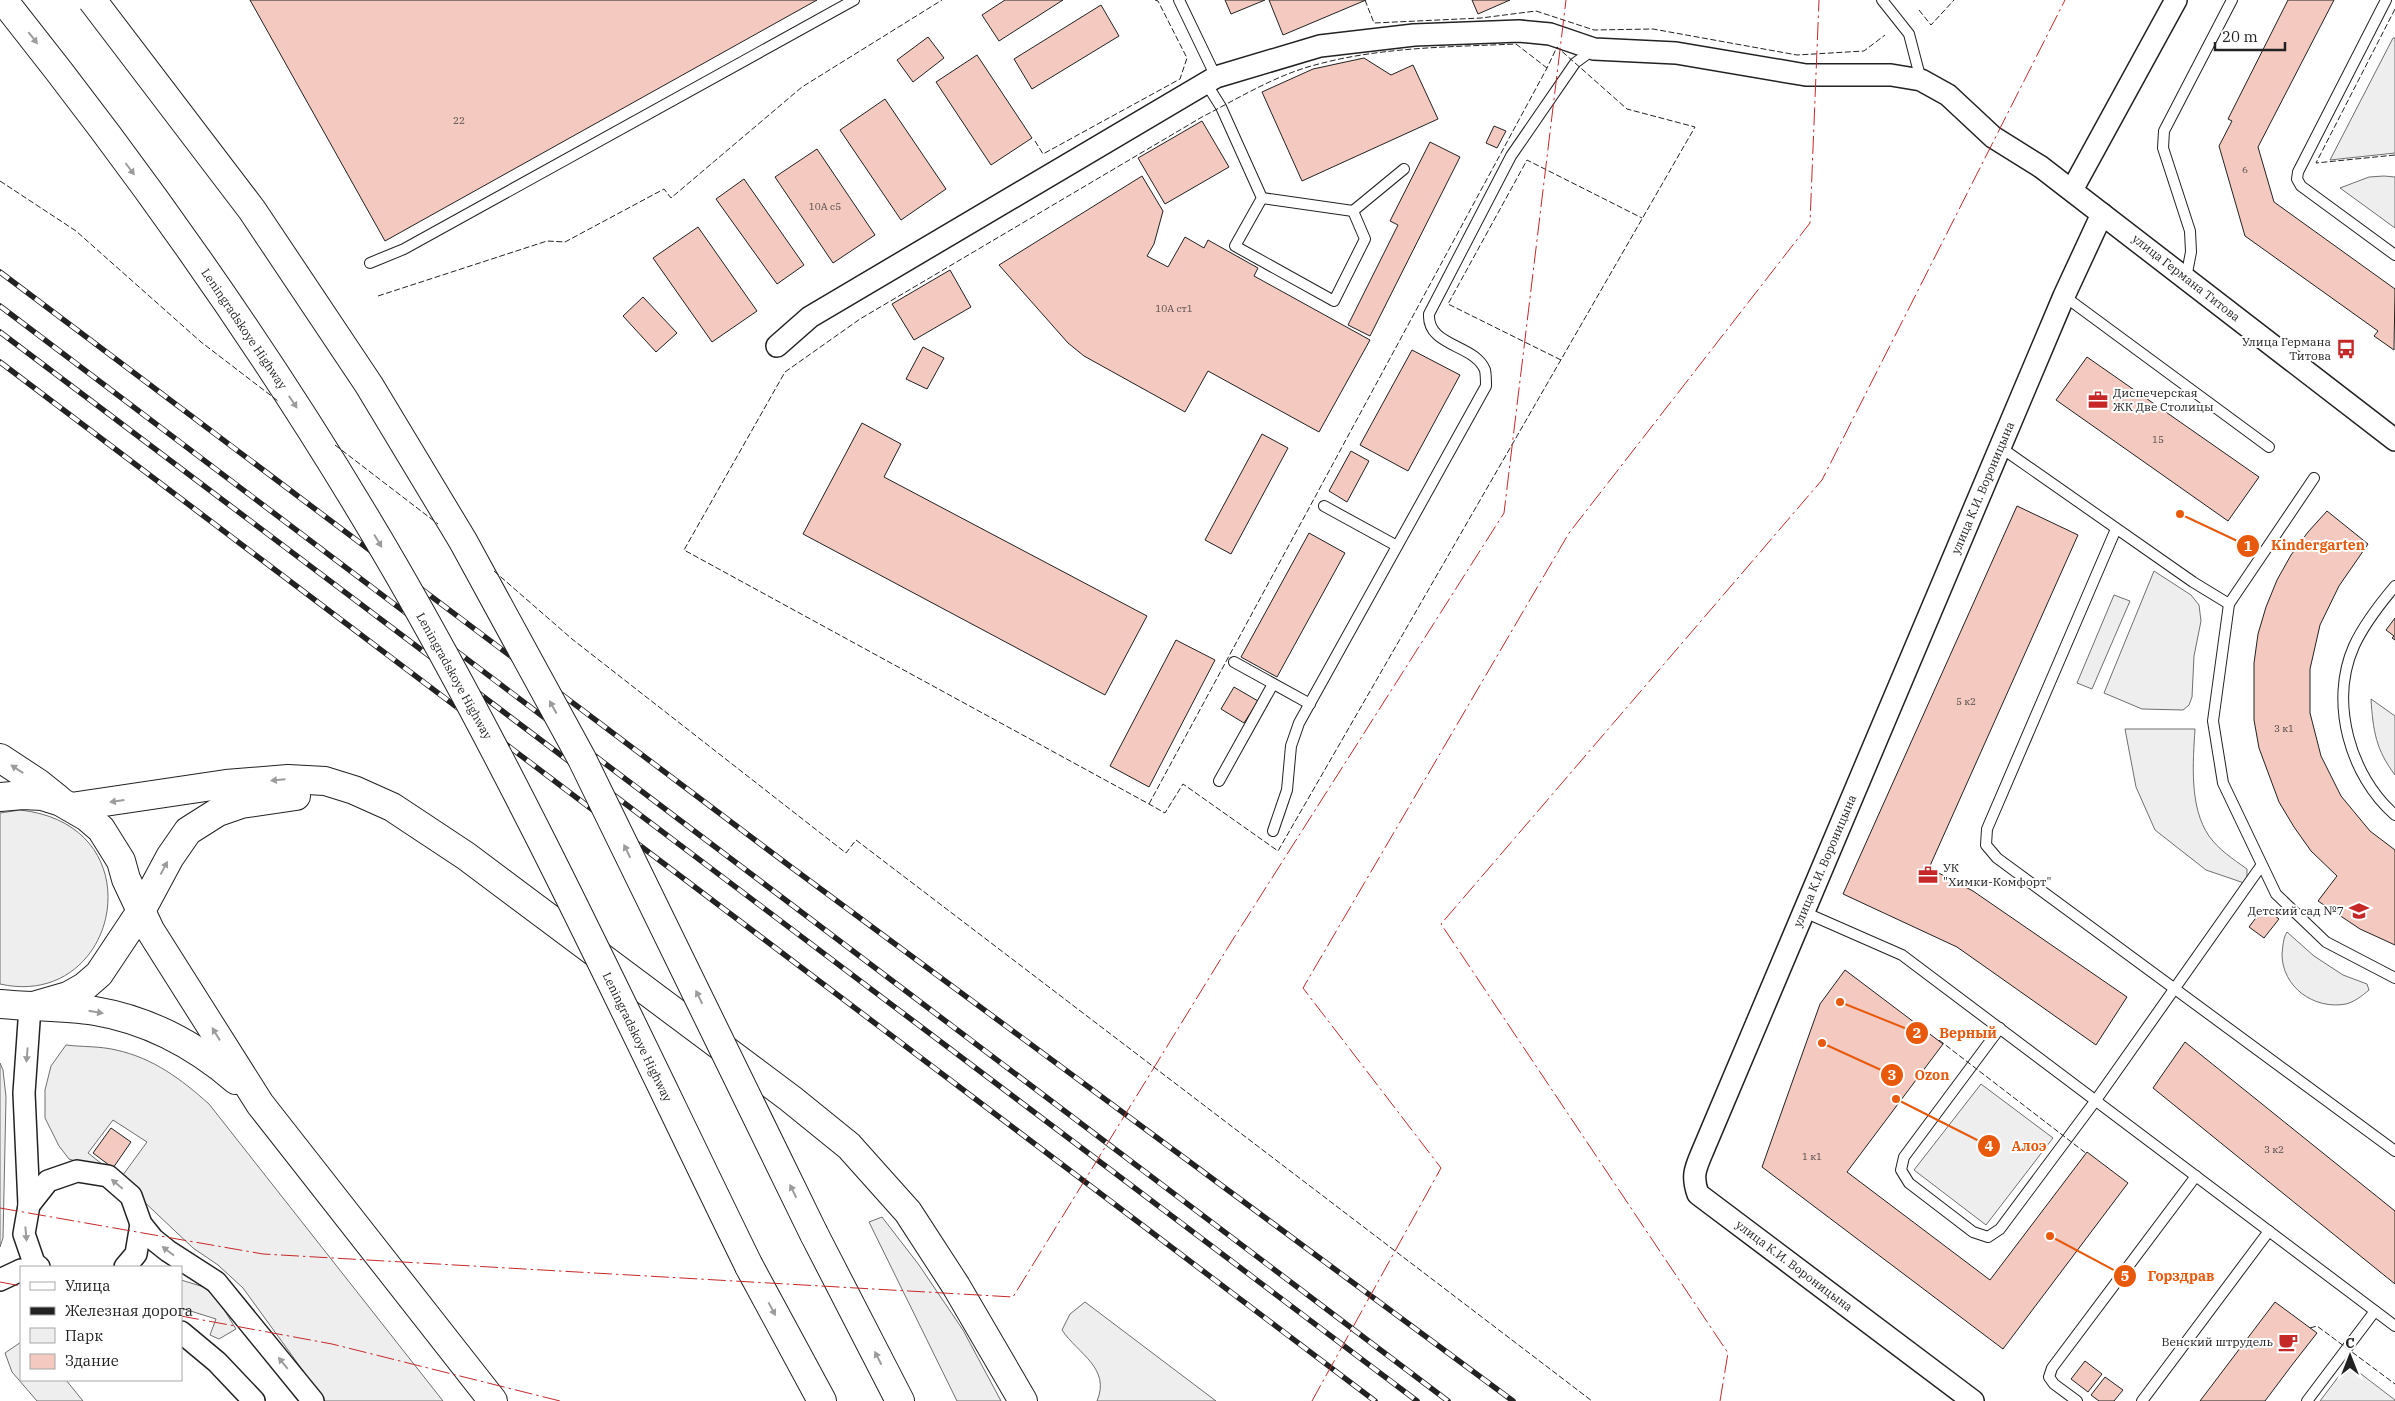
<svg xmlns="http://www.w3.org/2000/svg" width="2395" height="1401" viewBox="0 0 2395 1401" font-family="'IBM Plex Serif',serif">
  <rect width="100%" height="100%" fill="#fff"/>
  <g fill="#eee" stroke="#6f6f6f">
    <path d="M 2393,38 L 2395,38 L 2395,153 L 2330,160 Z"/>
    <path d="M 2384,176 L 2395,177 L 2395,228 L 2340,188 L 2369,177 Z"/>
    <path d="M 2154,571 L 2191,595 L 2199,605 L 2201,621 L 2194,656 L 2192,697 L 2189,705 L 2183,710 L 2142,709 L 2104,693 Z"/>
    <path d="M 2114,595 L 2130,601 L 2092,689 L 2077,683 Z"/>
    <path d="M 2371,699 L 2395,716 L 2395,775 C 2376,750 2373,731 2371,699 Z"/>
    <path d="M 2125,729 L 2195,729 C 2193,762 2189,807 2209,836 C 2219,850 2233,859 2247,869 L 2247,884 L 2206,870 L 2155,830 L 2136,787 Z"/>
    <path d="M 20,810 C 159,825 119,1011 0,984 L 0,813 Z"/>
    <path d="M 2287,932 L 2314,956 L 2343,975 L 2367,984 L 2369,990 C 2362,996 2354,1002 2346,1004 C 2314,1010 2282,987 2282,954 C 2283,946 2283,938 2287,932 Z"/>
    <path d="M 66,1045 C 82,1047 100,1046 116,1050 C 153,1058 181,1079 209,1104 L 443,1401 L 325,1401 L 243,1288 L 218,1265 L 193,1248 L 120,1179 L 147,1142 L 113,1120 L 88,1153 L 107,1168 L 93,1167 L 69,1159 L 59,1146 L 45,1118 L 45,1090 L 51,1066 Z"/>
    <path d="M 0,1063 L 3,1070 L 6,1097 L 3,1238 L 0,1247 Z"/>
    <path d="M 1981,1084 L 2053,1138 L 1986,1225 L 1914,1170 Z"/>
    <path d="M 882,1217 L 919,1265 L 963,1330 L 1001,1401 L 957,1401 L 869,1222 Z"/>
    <path d="M 181,1280 L 204,1287 L 218,1300 L 236,1329 L 219,1339 L 210,1335 L 216,1319 L 181,1308 Z"/>
    <path d="M 1085,1302 L 1216,1401 L 1097,1401 C 1111,1368 1078,1354 1062,1330 L 1070,1314 Z"/>
    <path d="M 21,1342 L 21,1380 L 66,1380 L 83,1401 L 37,1401 L 12,1372 L 5,1353 Z"/>
    <path d="M 2348,1364 L 2395,1400 L 2395,1401 L 2320,1401 Z"/>
  </g>
  <g fill="#f3c9c0" stroke="#222">
    <path d="M 250,0 L 817,0 L 385,241 Z"/>
    <path d="M 1005,0 L 1063,0 L 999,41 L 982,15 Z"/>
    <path d="M 1225,0 L 1265,0 L 1231,14 Z"/>
    <path d="M 1269,0 L 1366,0 L 1283,35 Z"/>
    <path d="M 1472,0 L 1510,0 L 1478,14 Z"/>
    <path d="M 2288,0 L 2334,0 L 2258,147 L 2274,202 L 2395,289 L 2394,350 L 2374,336 L 2378,331 L 2245,236 L 2219,146 L 2232,121 L 2228,119 Z"/>
    <path d="M 1101,5 L 1119,36 L 1032,89 L 1014,59 Z"/>
    <path d="M 928,37 L 944,58 L 913,82 L 897,60 Z"/>
    <path d="M 977,55 L 1032,138 L 991,165 L 936,82 Z"/>
    <path d="M 1364,58 L 1391,75 L 1413,65 L 1438,119 L 1302,181 L 1262,92 L 1313,69 Z"/>
    <path d="M 885,99 L 946,189 L 901,220 L 840,130 Z"/>
    <path d="M 1202,121 L 1229,167 L 1165,204 L 1138,158 Z"/>
    <path d="M 1494,126 L 1506,131 L 1497,148 L 1486,143 Z"/>
    <path d="M 1430,142 L 1460,157 L 1370,336 L 1348,325 L 1398,225 L 1390,221 Z"/>
    <path d="M 817,149 L 875,235 L 833,263 L 775,177 Z"/>
    <path d="M 1142,176 L 1163,211 L 1154,244 L 1147,256 L 1168,267 L 1185,237 L 1204,248 L 1208,240 L 1258,268 L 1254,276 L 1370,340 L 1319,432 L 1208,371 L 1185,412 L 1084,356 L 1068,343 L 999,265 Z"/>
    <path d="M 744,179 L 804,265 L 777,284 L 716,199 Z"/>
    <path d="M 698,227 L 757,311 L 712,342 L 653,258 Z"/>
    <path d="M 950,270 L 971,307 L 914,340 L 892,304 Z"/>
    <path d="M 643,297 L 677,333 L 656,352 L 623,316 Z"/>
    <path d="M 923,347 L 944,358 L 927,389 L 906,379 Z"/>
    <path d="M 1412,350 L 1460,375 L 1408,471 L 1360,445 Z"/>
    <path d="M 2087,357 L 2259,477 L 2228,521 L 2056,400 Z"/>
    <path d="M 862,423 L 901,444 L 884,477 L 1147,616 L 1105,695 L 803,534 Z"/>
    <path d="M 1262,434 L 1288,448 L 1231,554 L 1205,540 Z"/>
    <path d="M 1351,451 L 1369,461 L 1347,502 L 1329,491 Z"/>
    <path d="M 2017,506 L 2078,535 L 1929,868 L 1973,891 L 2127,997 L 2096,1045 L 1957,947 L 1843,894 Z"/>
    <path d="M 2327,511 L 2368,544 L 2339,586 L 2320,625 L 2310,669 L 2310,713 L 2321,756 L 2341,796 L 2370,831 L 2395,850 L 2395,945 L 2360,929 L 2318,901 L 2337,876 L 2311,851 L 2294,827 L 2279,802 L 2259,748 L 2254,720 L 2254,663 L 2258,634 L 2266,607 L 2277,580 L 2291,555 L 2308,532 Z"/>
    <path d="M 1309,533 L 1345,553 L 1277,677 L 1241,657 Z"/>
    <path d="M 2395,618 L 2395,640 L 2392,638 L 2394,636 L 2386,630 Z"/>
    <path d="M 1176,640 L 1215,660 L 1149,787 L 1110,766 Z"/>
    <path d="M 1234,687 L 1258,701 L 1244,723 L 1221,709 Z"/>
    <path d="M 2264,907 L 2279,919 L 2264,938 L 2249,927 Z"/>
    <path d="M 1845,970 L 1943,1044 L 1847,1172 L 1990,1280 L 2087,1152 L 2128,1183 L 2003,1349 L 1762,1167 L 1820,1004 Z"/>
    <path d="M 2185,1042 L 2395,1211 L 2395,1284 L 2153,1088 Z"/>
    <path d="M 111,1128 L 131,1142 L 113,1168 L 93,1153 Z"/>
    <path d="M 2275,1302 L 2317,1333 L 2292,1365 L 2265,1401 L 2200,1401 Z"/>
    <path d="M 2085,1361 L 2102,1374 L 2088,1392 L 2071,1379 Z"/>
    <path d="M 2105,1377 L 2123,1390 L 2114,1401 L 2099,1401 L 2091,1395 Z"/>
  </g>
  <g fill="none" stroke-linecap="round" stroke-linejoin="round">
    <defs>
      <g id="lane">
        <path d="M 1179,0 L 1216,77"/>
        <path d="M 1882,0 L 1909,34 L 1921,80"/>
        <path d="M 2386,0 L 2298,172 L 2297,179 L 2301,186 L 2395,255"/>
        <path d="M 1206,83 L 1221,107 L 1262,198 L 1235,246 L 1334,301 L 1365,239 L 1353,211 L 1404,169"/>
        <path d="M 1262,198 L 1353,211"/>
        <path d="M 370,263 L 404,249 L 854,0"/>
        <path d="M 2186,278 L 2191,252 L 2190,231 L 2163,148 L 2164,131 L 2232,0"/>
        <path d="M 2064,296 L 2269,447"/>
        <path d="M 2000,447 L 2193,582 L 2229,604 L 2314,478"/>
        <path d="M 1324,506 L 1397,546"/>
        <path d="M 2116,529 L 1987,829 L 1986,845 L 1997,858 L 2395,1151"/>
        <path d="M 2395,586 C 2379,605 2364,624 2354,646 C 2329,702 2350,776 2395,815"/>
        <path d="M 2229,604 L 2213,721 L 2223,783 L 2276,894 L 2326,942 L 2395,978"/>
        <path d="M 1234,662 L 1310,704"/>
        <path d="M 1219,781 L 1273,684"/>
        <path d="M 1273,831 L 1287,790 L 1291,746 L 1299,723 L 1486,386 C 1486,381 1486,375 1485,370 C 1475,344 1427,347 1429,314 L 1511,156 L 1575,63 L 1594,49"/>
        <path d="M 1804,912 L 1902,955 L 2395,1326"/>
        <path d="M 2000,1028 L 1904,1157 L 1901,1170 L 1909,1183 L 1973,1232 L 1988,1237 L 2000,1229 L 2096,1100 L 2261,866"/>
        <path d="M 2077,1401 L 2054,1384 L 2049,1377 L 2052,1368 L 2196,1176"/>
        <path d="M 2142,1401 L 2269,1231"/>
        <path d="M 2307,1401 L 2375,1311"/>
      </g>
      <g id="street">
        <path d="M 2072,190 L 2176,0"/>
        <path d="M 777,346 L 810,317 L 1216,77 L 1320,46 L 1414,35 L 1519,31 L 1550,34 L 1594,49 L 1676,53 L 1806,75 L 1891,75 L 1921,80 L 1948,95 L 1993,137 L 2041,167 L 2395,440"/>
        <path d="M 30,1007 L 24,1093 L 29,1205 L 24,1234 L 34,1263 L 39,1267"/>
        <path d="M 29,1205 L 48,1181 L 77,1171 L 108,1176 L 131,1196 L 141,1224 L 153,1239 L 168,1251 L 216,1282 L 313,1401"/>
        <path d="M 125,1267 L 136,1254 L 141,1224"/>
        <path d="M 0,1280 L 21,1270"/>
        <path d="M 181,1332 L 217,1362 L 254,1401"/>
        <path d="M 1973,1401 L 1698,1194 C 1691,1175 1696,1167 1704,1148 L 2064,296 L 2102,214"/>
      </g>
      <g id="secondary">
        <path d="M 0,758 L 38,783 L 58,799"/>
        <path d="M 0,797 L 23,795 L 42,796 L 61,802 L 87,817 L 101,829 L 121,861 L 126,879 L 150,930 L 260,1104 L 493,1401"/>
        <path d="M 71,807 L 226,784 L 288,779 L 325,781 L 354,790 L 392,807 L 466,856 L 791,1099 L 849,1146 L 908,1212 L 956,1286 L 1023,1401"/>
        <path d="M 0,1004 C 31,1007 64,1006 95,1011 C 149,1020 195,1045 236,1080"/>
        <path d="M 30,1007 L 68,996 L 84,987 L 99,974 L 141,911 L 170,857 L 188,831 L 218,812 L 241,804 L 296,796"/>
      </g>
      <g id="highway">
        <path d="M 814,1234 L 900,1401"/>
        <path d="M 749,1266 L 822,1401"/>
      </g>
    </defs>
    <use href="#lane" stroke="#222" stroke-width="12"/>
    <use href="#street" stroke="#222" stroke-width="24"/>
    <use href="#secondary" stroke="#222" stroke-width="30"/>
    <use href="#highway" stroke="#222" stroke-width="30"/>
    <use href="#lane" stroke="#fff" stroke-width="10"/>
    <use href="#street" stroke="#fff" stroke-width="21"/>
    <use href="#secondary" stroke="#fff" stroke-width="28"/>
    <use href="#highway" stroke="#fff" stroke-width="28"/>
    <defs>
      <g id="rail">
        <path d="M 0,272 L 791,867 L 1513,1401"/>
        <path d="M 0,306 L 1448,1401"/>
        <path d="M 0,332 L 1417,1401"/>
        <path d="M 0,362 L 1375,1401"/>
      </g>
    </defs>
    <use href="#rail" stroke="#222" stroke-width="5.5"/>
    <use href="#rail" stroke="#fff" stroke-width="4" stroke-dasharray="11" stroke-linecap="butt"/>
    <defs>
      <g id="highway-bridge">
        <path d="M 3,0 C 146,179 279,368 394,566 C 525,793 634,1031 749,1266"/>
        <path d="M 92,0 L 252,210 L 369,385 L 463,541 L 582,759 L 814,1234"/>
      </g>
    </defs>
    <use href="#highway-bridge" stroke="#222" stroke-width="30" stroke-linecap="butt"/>
    <use href="#highway-bridge" stroke="#fff" stroke-width="28"/>
    <g stroke="#222" stroke-width="1" stroke-dasharray="6 2.5" stroke-linecap="butt">
      <path d="M 1365,0 L 1374,23 L 1481,18 L 1536,11 L 1594,30 L 1653,29 L 1797,55 L 1864,51 L 1885,35"/>
      <path d="M 2395,9 L 2316,163 L 2395,155"/>
      <path d="M 1919,10 L 1931,25 L 1954,0"/>
      <path d="M 1035,141 L 1043,154 L 1180,79 L 1187,58 L 1158,1 L 1155,0"/>
      <path d="M 0,181 L 76,231 L 201,342 L 278,401"/>
      <path d="M 378,296 L 547,241 L 565,242 L 664,189 L 671,198 L 802,87 L 942,0"/>
      <path d="M 1561,360 L 1448,304 L 1527,160 L 1642,218"/>
      <path d="M 335,445 L 438,524"/>
      <path d="M 494,571 L 572,639 L 846,853 L 856,840 L 1592,1401"/>
      <path d="M 1149,804 L 1547,68 L 1557,47 L 1627,109 L 1695,127 L 1278,851 L 1183,784 L 1165,813 L 1149,804 L 684,550 L 785,372 L 860,319 L 1202,117 C 1237,99 1276,75 1315,65 C 1380,47 1449,47 1516,44 L 1547,68"/>
      <path d="M 1939,1040 L 2087,1154"/>
      <path d="M 2310,1328 L 2317,1326 L 2395,1384"/>
    </g>
    <g stroke="#c62828" stroke-width="1" stroke-dasharray="18 4 2.5 4" stroke-linecap="butt">
      <path d="M 0,1208 L 263,1254 L 1013,1297 L 1230,944 L 1504,513 L 1566,0"/>
      <path d="M 0,1282 L 21,1286"/>
      <path d="M 181,1316 L 332,1344 L 560,1401"/>
      <path d="M 1312,1401 L 1441,1168 L 1303,988 L 1569,533 L 1810,223 L 1819,0"/>
      <path d="M 1720,1401 L 1728,1353 L 1441,924 L 1822,480 L 2065,0"/>
    </g>
  </g>
  <defs><path id="oneway-solid" d="M-6-.8H1V-3.2L6.5 0L1 3.2V.8H-6Z" transform="scale(1.25)"/></defs>
  <g fill="#9c9c9c">
    <use href="#oneway-solid" transform="translate(33 38) rotate(52)"/>
    <use href="#oneway-solid" transform="translate(130 169) rotate(53)"/>
    <use href="#oneway-solid" transform="translate(293 402) rotate(56)"/>
    <use href="#oneway-solid" transform="translate(378 541) rotate(59)"/>
    <use href="#oneway-solid" transform="translate(553 707) rotate(-119)"/>
    <use href="#oneway-solid" transform="translate(17 769) rotate(-147)"/>
    <use href="#oneway-solid" transform="translate(278 780) rotate(175)"/>
    <use href="#oneway-solid" transform="translate(117 801) rotate(172)"/>
    <use href="#oneway-solid" transform="translate(627 851) rotate(-116)"/>
    <use href="#oneway-solid" transform="translate(164 868) rotate(-62)"/>
    <use href="#oneway-solid" transform="translate(699 997) rotate(-116)"/>
    <use href="#oneway-solid" transform="translate(96 1012) rotate(10)"/>
    <use href="#oneway-solid" transform="translate(216 1034) rotate(-122)"/>
    <use href="#oneway-solid" transform="translate(27 1055) rotate(95)"/>
    <use href="#oneway-solid" transform="translate(117 1184) rotate(-140)"/>
    <use href="#oneway-solid" transform="translate(793 1191) rotate(-116)"/>
    <use href="#oneway-solid" transform="translate(26 1234) rotate(85)"/>
    <use href="#oneway-solid" transform="translate(168 1251) rotate(-143)"/>
    <use href="#oneway-solid" transform="translate(772 1309) rotate(62)"/>
    <use href="#oneway-solid" transform="translate(878 1358) rotate(-117)"/>
    <use href="#oneway-solid" transform="translate(283 1363) rotate(-129)"/>
  </g>
  <defs>
    <symbol id="bus-bare" viewBox="-9 -9 18 18"><path d="M-5-6H5V4H4V6H2V4H-2V6H-4V4H-5ZM-3.5-4V0h7V-4ZM-3.5 1.2v1.5H-2V1.2ZM2 1.2v1.5H3.5V1.2Z" fill="#c62828" stroke="#fff" stroke-width="2.5" paint-order="stroke"/></symbol>
    <symbol id="office-bare" viewBox="-9 -9 18 18"><path d="M-6-3h4V-5.5h4V-3h4V5H-6ZM-1-4.5V-3h2v-1.5ZM-6 0V1H6V0Z" fill="#c62828" stroke="#fff" stroke-width="2.5" paint-order="stroke"/></symbol>
    <symbol id="school-bare" viewBox="-9 -9 18 18"><path d="M0-5L7-2L0 1L-7-2ZM-4 1L0 2.5L4 1V4Q0 6-4 4Z" fill="#c62828" stroke="#fff" stroke-width="2.5" paint-order="stroke"/></symbol>
    <symbol id="cafe-bare" viewBox="-9 -9 18 18"><path d="M-5.5-4.5H6V0H3Q3 3.5 0 3.5H-2.5Q-5.5 3.5-5.5 0ZM3-3.2v2h1.7v-2ZM-6 4.5H4V6H-6Z" fill="#c62828" stroke="#fff" stroke-width="2.5" paint-order="stroke"/></symbol>
  </defs>
  <g fill-rule="evenodd">
    <use href="#bus-bare" x="2332" y="335" width="28" height="28"/>
    <use href="#office-bare" x="2084" y="386" width="28" height="28"/>
    <use href="#office-bare" x="1914" y="861" width="28" height="28"/>
    <use href="#school-bare" x="2345" y="897" width="28" height="28"/>
    <use href="#cafe-bare" x="2274" y="1328" width="28" height="28"/>
  </g>
  <g text-anchor="middle" stroke-width="4" stroke-linejoin="round" paint-order="stroke">
    <g font-size="10" fill="#564c4a">
      <text x="459" y="124">22</text>
      <text x="2245" y="173">6</text>
      <text x="825" y="210">10А с5</text>
      <text x="1174" y="312">10A ст1</text>
      <text x="2158" y="443">15</text>
      <text x="1966" y="705">5 к2</text>
      <text x="2284" y="732">3 к1</text>
      <text x="2274" y="1153">3 к2</text>
      <text x="1812" y="1160">1 к1</text>
    </g>
    <g font-size="12" fill="#222" stroke="#fff">
      <text transform="translate(2186 278) rotate(38)" y="4">улица Германа Титова</text>
      <text transform="translate(244 329) rotate(56)" y="4">Leningradskoye Highway</text>
      <text transform="translate(1983 488) rotate(-67)" y="4">улица К.И. Вороницына</text>
      <text transform="translate(454 676) rotate(61)" y="4">Leningradskoye Highway</text>
      <text transform="translate(1825 861) rotate(-67)" y="4">улица К.И. Вороницына</text>
      <text transform="translate(637 1037) rotate(64)" y="4">Leningradskoye Highway</text>
      <text transform="translate(1794 1266) rotate(37)" y="4">улица К.И. Вороницына</text>
    </g>
    <g font-size="12" fill="#222" stroke="#fff" text-anchor="end">
      <text x="2331" y="346">Улица Германа<tspan x="2331" dy="14">Титова</tspan></text>
      <text x="2113" y="397" text-anchor="start">Диспечерская<tspan x="2113" dy="14">ЖК Две Столицы</tspan></text>
      <text x="1943" y="872" text-anchor="start">УК<tspan x="1943" dy="14">"Химки-Комфорт"</tspan></text>
      <text x="2344" y="915">Детский сад №7</text>
      <text x="2273" y="1346">Венский штрудель</text>
    </g>
  </g>
  <path fill="none" stroke="#e8590c" stroke-width="2" d="M2180 514L2248 546M1840 1002L1917 1033M1822 1043L1892 1075M1896 1099L1989 1146M2050 1236L2125 1276"/>
  <g fill="#e8590c" stroke="#fff" stroke-width="2">
    <circle cx="2180" cy="514" r="5"/>
    <circle cx="1840" cy="1002" r="5"/>
    <circle cx="1822" cy="1043" r="5"/>
    <circle cx="1896" cy="1099" r="5"/>
    <circle cx="2050" cy="1236" r="5"/>
    <circle cx="2248" cy="546" r="12"/>
    <circle cx="1917" cy="1033" r="12"/>
    <circle cx="1892" cy="1075" r="12"/>
    <circle cx="1989" cy="1146" r="12"/>
    <circle cx="2125" cy="1276" r="12"/>
  </g>
  <g font-size="15" text-anchor="middle" font-weight="bold" fill="#fff">
    <text x="2248" y="551">1</text>
    <text x="1917" y="1038">2</text>
    <text x="1892" y="1080">3</text>
    <text x="1989" y="1151">4</text>
    <text x="2125" y="1281">5</text>
  </g>
  <g font-size="14" text-anchor="middle" font-weight="bold" fill="#e8590c" stroke="#fff" stroke-width="4" stroke-linejoin="round" paint-order="stroke">
    <text x="2318" y="550">Kindergarten</text>
    <text x="1968" y="1038">Верный</text>
    <text x="1932" y="1080">Ozon</text>
    <text x="2029" y="1151">Алоэ</text>
    <text x="2181" y="1281">Горздрав</text>
  </g>
  <rect x="20" y="1266" width="162" height="115" fill="#ffffff" stroke="#a7a7a7"/>
  <rect x="30" y="1282" width="25" height="8" fill="#ffffff" stroke="#a7a7a7"/>
  <text x="65" y="1291" font-size="15" fill="#222222">Улица</text>
  <rect x="30" y="1307" width="25" height="8" fill="#222222" stroke="#a7a7a7"/>
  <text x="65" y="1316" font-size="15" fill="#222222">Железная дорога</text>
  <rect x="30" y="1328" width="25" height="15" fill="#eeeeee" stroke="#a7a7a7"/>
  <text x="65" y="1341" font-size="15" fill="#222222">Парк</text>
  <rect x="30" y="1354" width="25" height="15" fill="#f3c9c0" stroke="#a7a7a7"/>
  <text x="65" y="1366" font-size="15" fill="#222222">Здание</text>
  <g transform="translate(2350 1356)" stroke="#ffffff" stroke-width="4" paint-order="stroke">
  <path d="M0-4L9 19L0 12L-9 19Z" fill="#222222"/>
  <text y="-8" font-size="14" font-weight="bold" text-anchor="middle" fill="#222222">С</text>
  </g>
  <path d="M2215 42v8h70v-8" fill="none" stroke="#222222" stroke-width="2.5"/>
  <text x="2222" y="42" font-size="15" fill="#222222" stroke="#ffffff" stroke-width="4" paint-order="stroke">20 m</text>
</svg>
